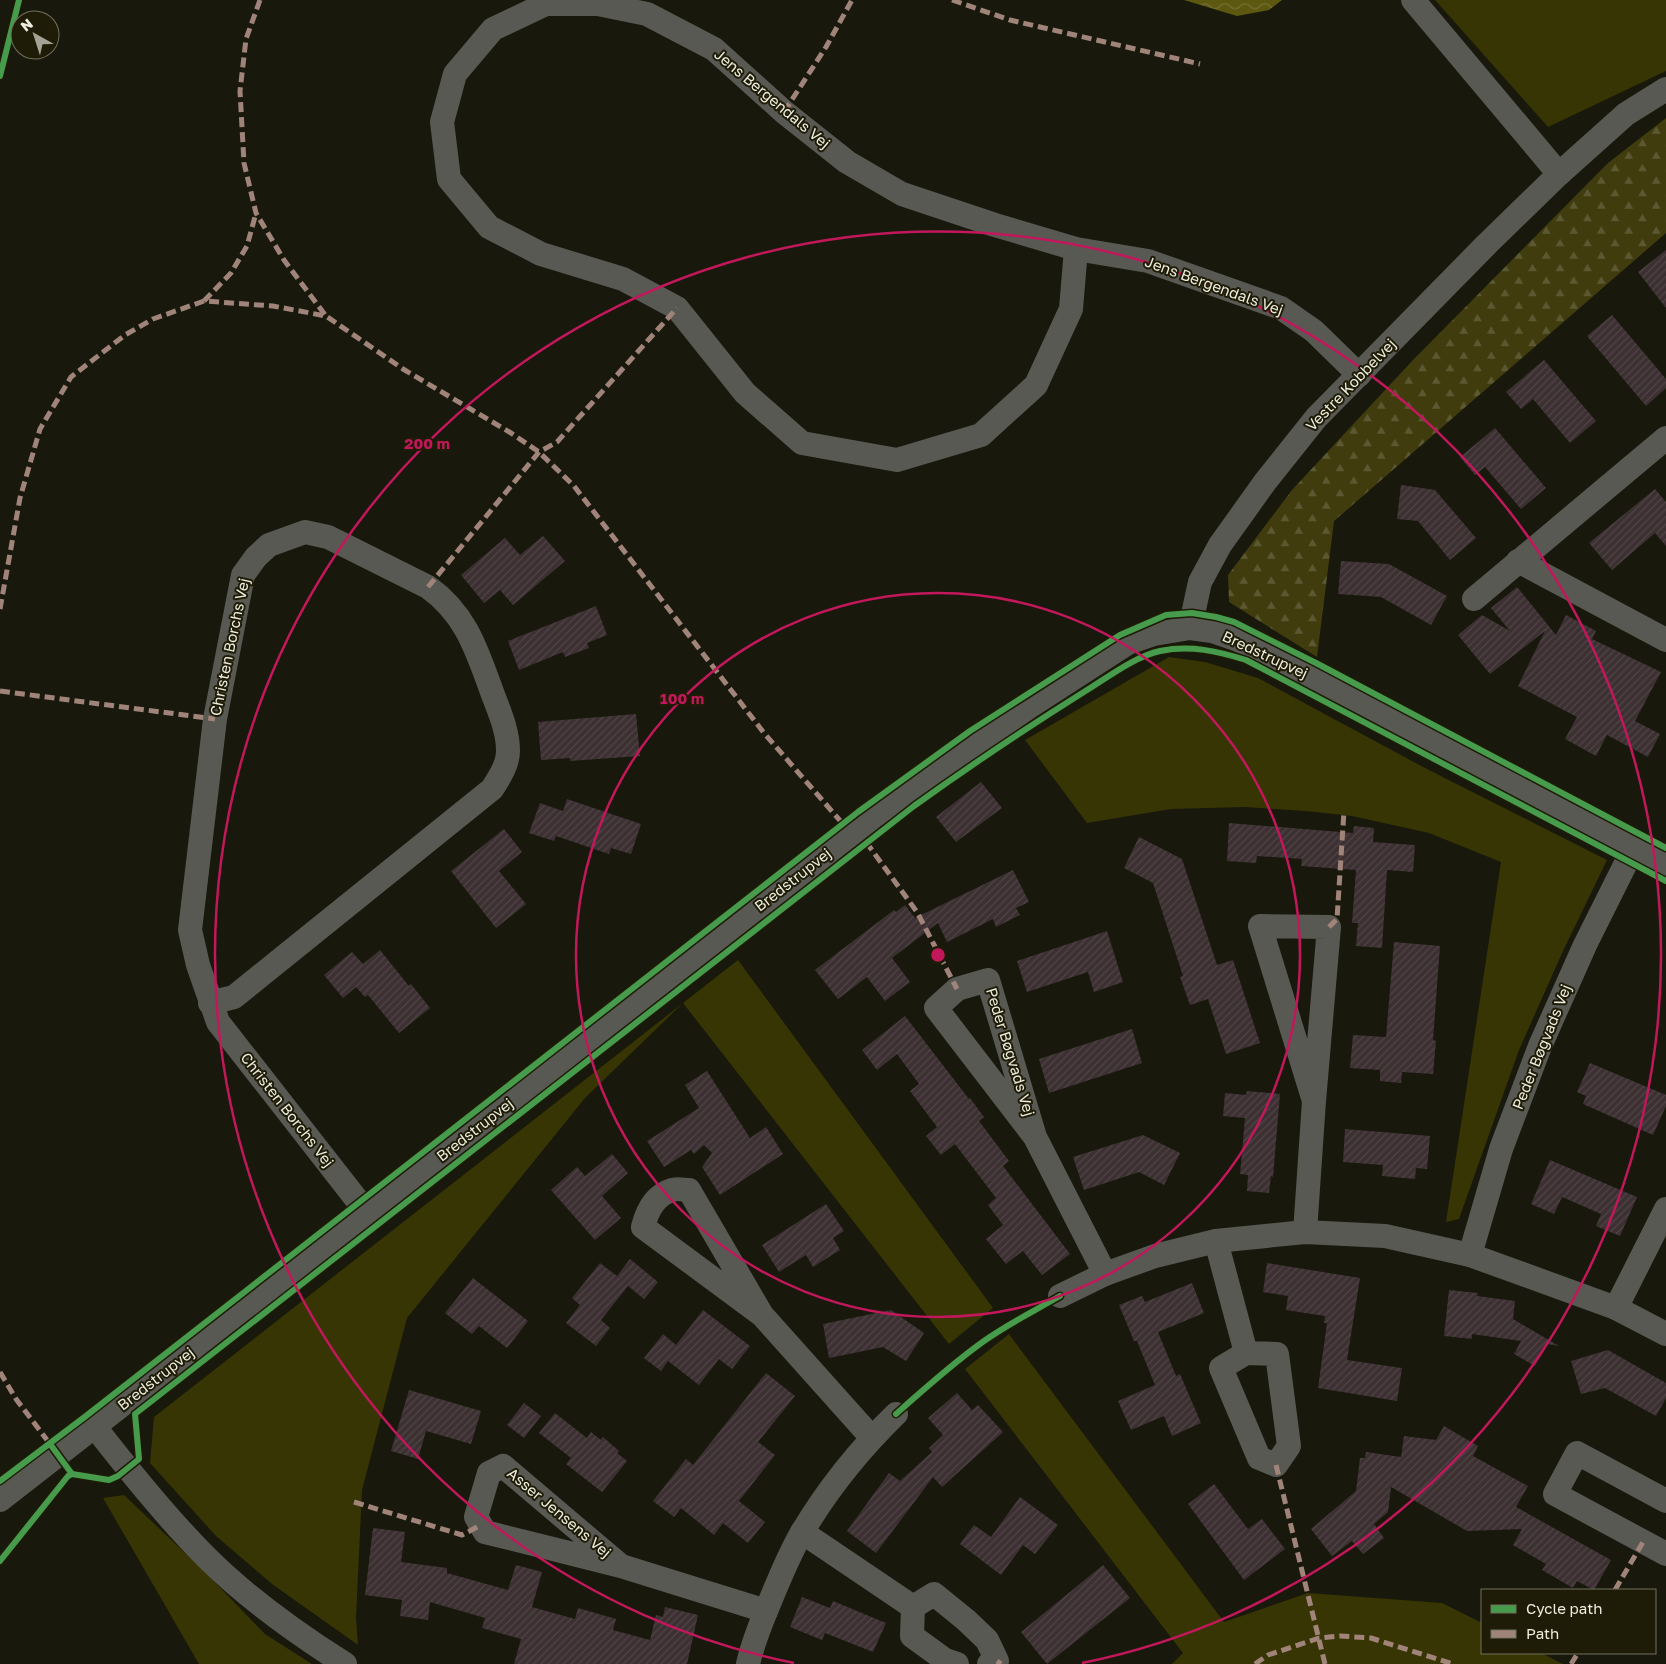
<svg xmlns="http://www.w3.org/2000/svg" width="1666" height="1664" viewBox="0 0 1666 1664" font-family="'Golos Text',sans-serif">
  <defs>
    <pattern id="forest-firs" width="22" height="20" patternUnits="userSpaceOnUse" patternTransform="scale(1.25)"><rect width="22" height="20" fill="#403c0e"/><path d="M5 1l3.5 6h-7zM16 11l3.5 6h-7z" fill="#5c5831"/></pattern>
    <pattern id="water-waves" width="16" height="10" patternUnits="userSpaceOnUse" patternTransform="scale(1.25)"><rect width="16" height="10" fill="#5c5810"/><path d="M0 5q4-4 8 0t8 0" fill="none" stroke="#747032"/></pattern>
    <pattern id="building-hatch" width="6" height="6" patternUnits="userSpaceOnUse" patternTransform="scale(1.25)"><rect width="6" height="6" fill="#3c3033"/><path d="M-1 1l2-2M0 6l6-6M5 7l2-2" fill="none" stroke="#4f4446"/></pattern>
  </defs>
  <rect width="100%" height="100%" fill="#18180c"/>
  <g fill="#373503">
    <path d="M 1435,0 L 1666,0 L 1666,71 L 1548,127 Z"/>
    <path d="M 1169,657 L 1205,662 L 1258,678 L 1425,768 L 1607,860 L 1563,951 L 1519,1050 L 1459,1219 L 1446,1222 L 1501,862 L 1429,833 L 1352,816 L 1306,811 L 1244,807 L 1171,809 L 1087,823 L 1025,740 Z"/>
    <path d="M 738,960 L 993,1308 L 949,1344 L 683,1003 L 585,1098 L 407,1318 L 362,1490 L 356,1618 L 358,1645 L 272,1584 L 216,1536 L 150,1463 L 154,1417 L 683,1003 Z"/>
    <path d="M 1009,1334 L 1224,1622 L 1308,1593 L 1442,1603 L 1482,1623 L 1482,1653 L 1541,1653 L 1563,1664 L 1172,1664 L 1183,1653 L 965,1369 Z"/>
    <path d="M 124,1495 L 203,1570 L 265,1634 L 312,1664 L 199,1664 L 103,1498 Z"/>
  </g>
  <path fill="url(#forest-firs)" d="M 1666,118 L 1666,233 L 1334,521 L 1317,657 L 1229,602 L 1228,575 L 1292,490 L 1413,360 L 1608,163 Z"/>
  <path fill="url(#water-waves)" d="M 1184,0 L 1282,0 L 1269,10 L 1237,16 Z"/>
  <g fill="url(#building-hatch)">
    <path d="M 1666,250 L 1666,308 L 1638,272 Z"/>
    <path d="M 1612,315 L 1666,379 L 1666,388 L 1646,406 L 1587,336 Z"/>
    <path d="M 1544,360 L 1596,421 L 1570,443 L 1533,399 L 1521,409 L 1506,392 Z"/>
    <path d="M 1495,428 L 1546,488 L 1521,509 L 1485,467 L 1475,475 L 1460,457 Z"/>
    <path d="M 1401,485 L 1435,490 L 1476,538 L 1450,560 L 1418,521 L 1397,519 Z"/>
    <path d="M 1655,489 L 1666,502 L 1666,546 L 1655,533 L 1612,570 L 1589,543 Z"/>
    <path d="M 543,536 L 565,561 L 513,605 L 500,590 L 484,603 L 461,575 L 505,538 L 520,555 Z"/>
    <path d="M 1341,561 L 1389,564 L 1447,596 L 1431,625 L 1381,597 L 1338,594 Z"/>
    <path d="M 1517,587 L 1556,635 L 1566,615 L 1596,631 L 1592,639 L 1661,672 L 1635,721 L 1660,734 L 1648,757 L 1607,735 L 1596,756 L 1565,739 L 1577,717 L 1518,686 L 1545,631 L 1490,674 L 1458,635 L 1482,615 L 1510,631 L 1491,608 Z"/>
    <path d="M 596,606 L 607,635 L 587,643 L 589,648 L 565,657 L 563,652 L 519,670 L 508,641 Z"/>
    <path d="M 636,714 L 640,756 L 570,761 L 570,758 L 541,760 L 538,722 Z"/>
    <path d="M 981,782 L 1002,808 L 956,842 L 936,817 Z"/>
    <path d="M 567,799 L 641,824 L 631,854 L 611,848 L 609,854 L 556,836 L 554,841 L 529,833 L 540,803 L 563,811 Z"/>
    <path d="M 1229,823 L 1353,833 L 1354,826 L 1374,828 L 1373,842 L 1415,845 L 1413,872 L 1387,870 L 1382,948 L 1356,946 L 1358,923 L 1352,923 L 1356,870 L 1301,866 L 1302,859 L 1257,856 L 1256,863 L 1227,861 Z"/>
    <path d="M 504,829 L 522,852 L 499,871 L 526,904 L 496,928 L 451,871 Z"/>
    <path d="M 1139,837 L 1182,859 L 1217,965 L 1233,960 L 1260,1043 L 1226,1054 L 1208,999 L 1190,1005 L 1180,977 L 1183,976 L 1153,883 L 1124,868 Z"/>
    <path d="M 1013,870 L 1029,902 L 1016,908 L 1020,915 L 996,927 L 993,919 L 947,942 L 938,923 L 892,958 L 910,982 L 885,1001 L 867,977 L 838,999 L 815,970 L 894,910 L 896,912 L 905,905 L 915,918 Z"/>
    <path d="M 1107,931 L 1123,982 L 1094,992 L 1088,972 L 1027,992 L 1017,961 Z"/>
    <path d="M 1394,942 L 1440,946 L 1433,1040 L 1436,1041 L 1433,1074 L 1402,1072 L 1401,1083 L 1380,1081 L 1380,1070 L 1350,1068 L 1353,1035 L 1386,1037 Z"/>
    <path d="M 380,950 L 409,986 L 411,984 L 430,1008 L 399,1033 L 368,995 L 365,997 L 356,987 L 343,998 L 324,975 L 352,952 L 363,964 Z"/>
    <path d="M 905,1016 L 969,1099 L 970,1098 L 984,1117 L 979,1121 L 1009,1161 L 1003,1166 L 1070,1254 L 1042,1275 L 1023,1251 L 1006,1264 L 986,1239 L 1003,1225 L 988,1205 L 996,1198 L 955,1144 L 941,1155 L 926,1136 L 937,1127 L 910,1091 L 919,1084 L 897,1054 L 877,1070 L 862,1050 Z"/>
    <path d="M 1132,1029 L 1142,1063 L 1049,1093 L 1039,1059 Z"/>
    <path d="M 1590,1063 L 1666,1095 L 1666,1106 L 1653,1135 L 1583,1104 L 1586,1096 L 1577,1092 Z"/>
    <path d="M 707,1071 L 750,1138 L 766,1127 L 783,1154 L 720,1195 L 702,1167 L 712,1153 L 704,1145 L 694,1154 L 691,1150 L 664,1167 L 647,1141 L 699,1108 L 685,1085 Z"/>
    <path d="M 1247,1091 L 1280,1094 L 1273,1177 L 1271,1176 L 1269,1193 L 1247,1191 L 1248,1175 L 1240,1174 L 1245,1118 L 1223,1116 L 1225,1093 L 1246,1095 Z"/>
    <path d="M 1345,1129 L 1430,1136 L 1427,1169 L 1416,1168 L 1415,1179 L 1382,1176 L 1383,1165 L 1343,1162 Z"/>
    <path d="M 1143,1135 L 1180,1153 L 1164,1185 L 1139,1172 L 1084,1190 L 1073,1157 Z"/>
    <path d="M 612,1154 L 628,1173 L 602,1196 L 621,1218 L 595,1240 L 551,1190 L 577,1167 L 585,1176 Z"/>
    <path d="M 1550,1160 L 1637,1197 L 1620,1236 L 1596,1226 L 1601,1214 L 1562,1197 L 1554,1214 L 1531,1204 Z"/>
    <path d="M 826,1204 L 844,1231 L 833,1238 L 840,1250 L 813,1267 L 806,1255 L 779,1272 L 762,1245 Z"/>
    <path d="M 630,1259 L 658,1282 L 644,1299 L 628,1286 L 601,1320 L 610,1328 L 596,1346 L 566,1323 L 580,1305 L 572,1298 L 600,1263 L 617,1276 Z"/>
    <path d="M 1267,1263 L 1360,1278 L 1347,1360 L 1402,1368 L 1397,1401 L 1318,1388 L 1327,1323 L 1324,1323 L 1325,1316 L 1286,1310 L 1288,1296 L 1263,1292 Z"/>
    <path d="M 473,1278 L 528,1321 L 507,1348 L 479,1326 L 472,1334 L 445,1313 Z"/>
    <path d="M 1192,1283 L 1204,1313 L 1158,1332 L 1176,1376 L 1180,1374 L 1201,1423 L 1172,1436 L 1164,1416 L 1131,1430 L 1118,1401 L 1155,1385 L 1137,1341 L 1134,1341 L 1119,1305 L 1142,1296 L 1145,1302 Z"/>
    <path d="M 1449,1290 L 1478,1293 L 1477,1296 L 1515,1301 L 1513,1319 L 1559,1346 L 1547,1344 L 1535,1366 L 1514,1354 L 1521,1341 L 1472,1334 L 1472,1339 L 1444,1336 Z"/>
    <path d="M 703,1310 L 750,1346 L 732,1369 L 719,1359 L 699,1385 L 668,1361 L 661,1371 L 644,1358 L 663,1334 L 676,1345 Z"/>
    <path d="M 891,1310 L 924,1333 L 906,1361 L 883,1347 L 829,1358 L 823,1324 Z"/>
    <path d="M 1608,1350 L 1666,1383 L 1666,1398 L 1656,1416 L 1605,1388 L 1581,1394 L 1571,1361 Z"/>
    <path d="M 766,1373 L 795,1396 L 758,1442 L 775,1455 L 739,1501 L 765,1522 L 748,1543 L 723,1523 L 714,1535 L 681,1508 L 674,1517 L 653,1501 L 686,1459 L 693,1465 Z"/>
    <path d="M 409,1390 L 481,1411 L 471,1444 L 426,1431 L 418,1459 L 391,1451 Z"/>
    <path d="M 957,1393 L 972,1410 L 978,1405 L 1003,1432 L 942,1487 L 933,1477 L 876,1553 L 847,1531 L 889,1473 L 900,1481 L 932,1452 L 929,1448 L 943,1435 L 928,1418 Z"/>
    <path d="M 524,1403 L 541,1416 L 524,1438 L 507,1425 Z"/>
    <path d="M 555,1413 L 587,1438 L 591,1432 L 601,1440 L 603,1437 L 619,1451 L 617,1453 L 627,1461 L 602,1492 L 566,1464 L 571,1458 L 539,1433 Z"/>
    <path d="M 1444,1426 L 1478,1446 L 1473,1456 L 1528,1486 L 1516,1507 L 1611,1560 L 1594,1590 L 1577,1581 L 1573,1588 L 1542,1570 L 1546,1564 L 1513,1545 L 1522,1529 L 1467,1531 L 1391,1487 L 1388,1512 L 1374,1524 L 1384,1538 L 1363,1554 L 1352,1541 L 1332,1556 L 1311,1529 L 1356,1491 L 1360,1458 L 1365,1458 L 1366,1452 L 1401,1457 L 1404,1436 L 1436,1440 Z"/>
    <path d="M 1214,1484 L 1248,1529 L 1262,1519 L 1285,1549 L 1244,1580 L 1188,1504 Z"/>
    <path d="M 1020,1497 L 1058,1525 L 1035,1554 L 1023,1545 L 1001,1575 L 960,1544 L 974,1525 L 991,1537 Z"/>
    <path d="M 373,1528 L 405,1532 L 401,1562 L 447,1568 L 447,1573 L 508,1590 L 516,1565 L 542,1572 L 532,1607 L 575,1619 L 578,1608 L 616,1619 L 613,1630 L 650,1640 L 656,1615 L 663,1617 L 665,1607 L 698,1615 L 687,1664 L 514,1664 L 521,1639 L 482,1628 L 485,1618 L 430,1602 L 428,1620 L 400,1616 L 402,1600 L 365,1595 Z"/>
    <path d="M 1103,1565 L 1130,1598 L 1047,1664 L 1021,1632 Z"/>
    <path d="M 802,1597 L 830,1608 L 833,1601 L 886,1623 L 873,1652 L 825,1633 L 822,1640 L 790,1627 Z"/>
  </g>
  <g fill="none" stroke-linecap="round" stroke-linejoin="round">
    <g stroke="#595954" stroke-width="24">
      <path d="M 1413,0 L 1559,174"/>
      <path d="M 1076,249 L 995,225 L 902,194 L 847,162 L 784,112 L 714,49 L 647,14 L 598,4 L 546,4 L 493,29 L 455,74 L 442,122 L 449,179 L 489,227 L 541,254 L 623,279 L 677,308 L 745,393 L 802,443 L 897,460 L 981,435 L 1036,385 L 1071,309 L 1076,249 L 1148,261 L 1281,308 L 1314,331 L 1359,375"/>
      <path d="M 1518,561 L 1666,640"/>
      <path d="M 1474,599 L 1666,438"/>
      <path d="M 1190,628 L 1200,582 L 1220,545 L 1265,482 L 1316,418 L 1487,244 L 1559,174 L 1626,114 L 1666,89"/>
      <path d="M 210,1003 L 234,997 L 492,789 C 499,778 508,765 508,751 C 508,730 499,711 492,692 C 477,651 466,614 428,587 L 328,537 L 305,532 L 269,545 L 256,557 L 243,575 L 215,719 L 190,930 L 198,965 L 218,1022 L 368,1214"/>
      <path d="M 1035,1137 L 988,980 L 957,989 L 936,1008 L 1035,1137 L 1105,1274"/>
      <path d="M 1305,1232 L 1314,1101 L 1260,926 L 1329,927 L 1314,1101"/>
      <path d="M 1216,1241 L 1246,1353 L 1221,1368 L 1259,1458 L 1276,1465 L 1289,1446 L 1277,1354 L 1246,1353"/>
      <path d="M 1470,1255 L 1501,1149 L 1540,1046 L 1585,945 L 1634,847"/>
      <path d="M 1060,1296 L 1105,1274 L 1155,1256 L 1216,1241 L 1305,1232 L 1385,1236 L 1470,1255 L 1616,1308 L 1666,1334"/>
      <path d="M 1616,1308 L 1666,1209"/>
      <path d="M 762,1315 L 643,1227 C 647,1211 655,1195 672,1190 C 677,1188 684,1190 689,1190 L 762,1315 L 872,1438"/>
      <path d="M 95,1427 C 130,1472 166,1517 206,1557 C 247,1598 296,1633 345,1664"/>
      <path d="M 0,1500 L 253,1303 L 873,817 L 1029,707 L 1128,643 L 1154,634 L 1190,628 L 1212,631 L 1238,640 L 1265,652 L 1376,710 L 1666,864"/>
      <path d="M 1666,1501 L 1577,1453 L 1555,1494 L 1666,1554"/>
      <path d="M 802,1532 L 913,1607"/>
      <path d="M 621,1566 L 503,1466 L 489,1473 L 476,1517 L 485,1532 L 621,1566 L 766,1611"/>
      <path d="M 913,1607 L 934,1594 L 966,1620 L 987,1640 L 997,1661 L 989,1664"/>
      <path d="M 913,1607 L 912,1636 L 945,1660 L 957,1664"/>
      <path d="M 748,1664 C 753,1642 762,1620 771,1599 C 780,1577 789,1555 801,1534 C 827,1490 860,1449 896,1414"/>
    </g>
    <g stroke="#a18479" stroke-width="5" stroke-dasharray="10 5" stroke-linecap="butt">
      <path d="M 260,0 L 246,39 L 240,91 L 244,163 L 256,213 L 284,260 L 326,316"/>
      <path d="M 952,0 L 1010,20 L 1200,64"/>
      <path d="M 784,112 L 826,47 L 852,0"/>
      <path d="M 204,301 L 231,273 L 247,246 L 256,213"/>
      <path d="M 428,587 L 539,452 L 557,442 L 677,308"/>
      <path d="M 0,609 L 20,498 L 40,429 L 71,377 L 125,335 L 153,319 L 204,301 L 273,306 L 326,316 L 403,369 L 511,433 L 539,452 L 574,486 L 764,733 L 843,824"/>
      <path d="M 0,691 L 215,719"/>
      <path d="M 866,842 L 917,912 L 957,989"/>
      <path d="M 1329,927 L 1337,919 L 1344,811"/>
      <path d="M 0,1372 L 16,1399 L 50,1444"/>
      <path d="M 1276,1465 L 1325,1664"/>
      <path d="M 354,1502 L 462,1535 L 481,1525"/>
      <path d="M 1615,1590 L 1643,1542"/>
      <path d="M 997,1661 L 1001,1664"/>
      <path d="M 1255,1664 L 1268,1655 L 1319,1638 L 1340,1636 L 1371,1638 L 1453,1664"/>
      <path d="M 1571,1664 L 1578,1653"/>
    </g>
    <defs>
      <g id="cycleway">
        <path d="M 0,76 L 19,0"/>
        <path d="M 896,1414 C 924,1389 953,1363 984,1341 C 1008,1324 1034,1311 1060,1296"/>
        <path d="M 50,1444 L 72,1474 L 109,1480 L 118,1476 L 139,1459 L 135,1414 L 914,806 C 971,765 1028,727 1087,690 C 1108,677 1136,656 1160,651 C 1191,645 1217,651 1246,660 L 1666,881"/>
        <path d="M 0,1481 L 86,1416 L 858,812 L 970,731 L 1120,635 L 1166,615 L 1192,613 L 1216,617 L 1234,622 L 1316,663 L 1666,848"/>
        <path d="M 0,1561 L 68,1476 L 72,1474"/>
      </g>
    </defs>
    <use href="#cycleway" stroke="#1e1c06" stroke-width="9"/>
    <use href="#cycleway" stroke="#469c4c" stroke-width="6"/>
  </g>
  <g fill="none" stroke="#c2185b" stroke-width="2.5">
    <circle cx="938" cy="955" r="362"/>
    <path d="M794 1663A723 723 0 1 1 1082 1663"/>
  </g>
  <g text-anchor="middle" stroke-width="4" stroke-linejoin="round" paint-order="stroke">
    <g font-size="15" fill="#ededdf" stroke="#1e1c06">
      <text transform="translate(772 99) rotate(40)" y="5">Jens Bergendals Vej</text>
      <text transform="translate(1214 286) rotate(20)" y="5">Jens Bergendals Vej</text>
      <text transform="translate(1351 385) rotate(-46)" y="5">Vestre Kobbelvej</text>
      <text transform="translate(230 647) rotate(-78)" y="5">Christen Borchs Vej</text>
      <text transform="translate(1265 655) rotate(25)" y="5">Bredstrupvej</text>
      <text transform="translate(793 880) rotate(-38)" y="5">Bredstrupvej</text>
      <text transform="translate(1542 1047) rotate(-68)" y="5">Peder Bøgvads Vej</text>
      <text transform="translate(1010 1052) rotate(73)" y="5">Peder Bøgvads Vej</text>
      <text transform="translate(287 1110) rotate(52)" y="5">Christen Borchs Vej</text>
      <text transform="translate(475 1130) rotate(-38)" y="5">Bredstrupvej</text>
      <text transform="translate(156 1379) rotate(-38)" y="5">Bredstrupvej</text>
      <text transform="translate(559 1513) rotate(40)" y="5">Asser Jensens Vej</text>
    </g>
  </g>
  <circle cx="938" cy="955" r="8" fill="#c2185b" stroke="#1e1c06" stroke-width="2.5"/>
  <g font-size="15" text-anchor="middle" font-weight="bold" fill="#c2185b" stroke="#1e1c06" stroke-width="4" stroke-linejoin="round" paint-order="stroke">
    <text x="427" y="449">200 m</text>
    <text x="682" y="704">100 m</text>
  </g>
  <rect x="1481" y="1589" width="175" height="65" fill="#1e1c06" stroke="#71705d"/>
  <rect x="1491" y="1605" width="25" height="8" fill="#469c4c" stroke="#71705d"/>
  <text x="1526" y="1614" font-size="15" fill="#ededdf">Cycle path</text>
  <rect x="1491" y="1630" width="25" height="8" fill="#a18479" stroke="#71705d"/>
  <text x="1526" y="1639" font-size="15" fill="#ededdf">Path</text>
  <g transform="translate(35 35) rotate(321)"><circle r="24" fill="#1e1c06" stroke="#71705d"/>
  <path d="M0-4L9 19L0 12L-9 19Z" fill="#a2a295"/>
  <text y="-8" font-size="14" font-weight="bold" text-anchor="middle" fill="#ededdf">N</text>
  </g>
</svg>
